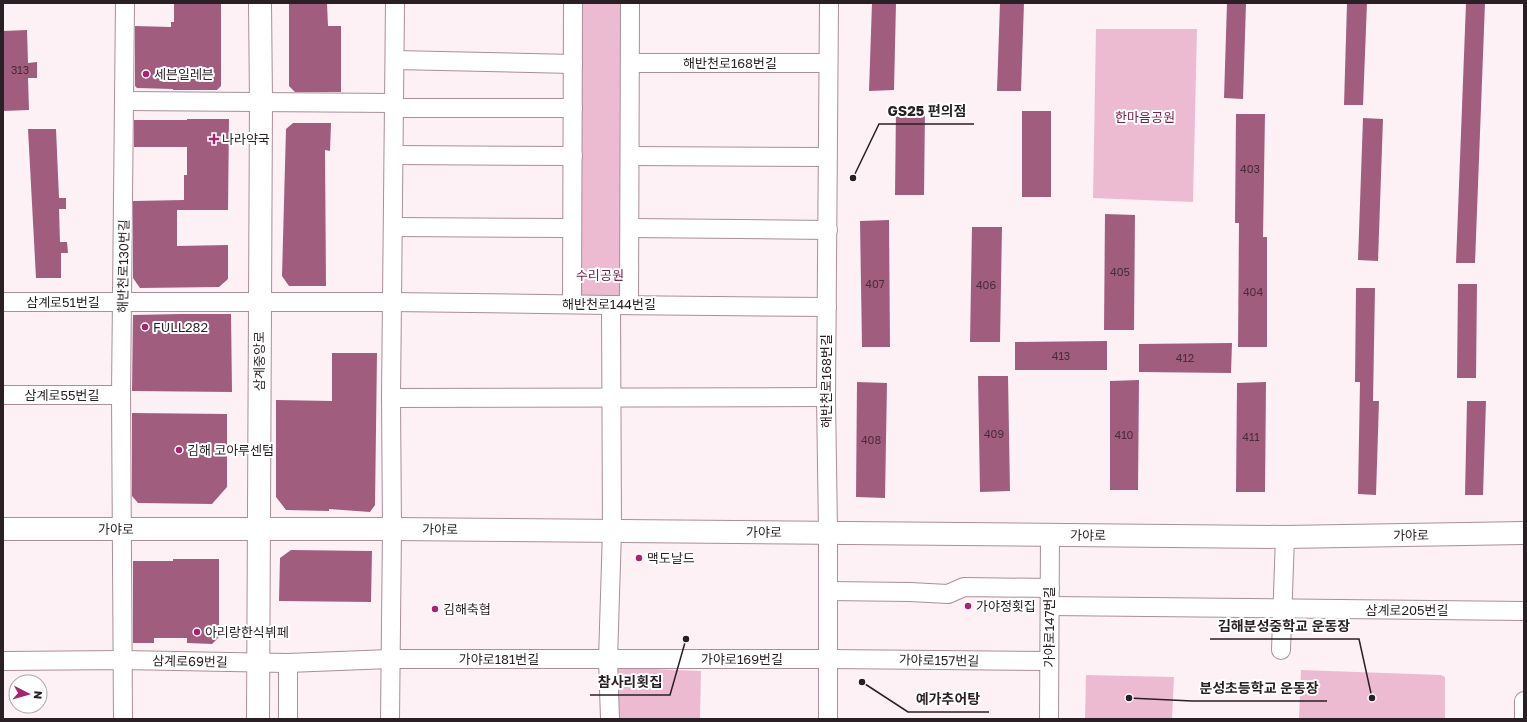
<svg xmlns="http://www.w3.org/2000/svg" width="1527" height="722" viewBox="0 0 1527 722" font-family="'Golos Text','Noto Sans KR',sans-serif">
  <rect width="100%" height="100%" fill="#fdf1f6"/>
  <g fill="#edbbd1">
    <path d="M 576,3 L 620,3 L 623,298 L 578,297 Z"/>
    <path d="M 1096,29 L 1197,29 L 1193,202 L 1093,198 Z"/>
    <path d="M 612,667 L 701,671 L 700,719 L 613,719 Z"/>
    <path d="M 1301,670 L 1441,675 L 1445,677 L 1445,719 L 1299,719 Z"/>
    <path d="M 1086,675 L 1174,677 L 1172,719 L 1085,719 Z"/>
  </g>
  <g fill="#a15d7e">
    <path d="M 174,3 L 221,3 L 221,86 L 217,90 L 173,90 L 173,89 L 137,88 L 135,86 L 135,26 L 171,27 L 171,22 L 174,22 Z"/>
    <path d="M 289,3 L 327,3 L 328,26 L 341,26 L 341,92 L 295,92 L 289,86 Z"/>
    <path d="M 872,3 L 896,3 L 894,90 L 869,91 Z"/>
    <path d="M 1000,3 L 1024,3 L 1021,91 L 997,91 Z"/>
    <path d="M 1227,3 L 1246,3 L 1243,99 L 1224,98 Z"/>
    <path d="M 1347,3 L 1367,3 L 1363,105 L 1344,105 Z"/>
    <path d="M 1466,3 L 1485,3 L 1475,263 L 1456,263 Z"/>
    <path d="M 27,30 L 28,63 L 37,62 L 37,78 L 28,78 L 29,110 L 3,111 L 3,31 Z"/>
    <path d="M 896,109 L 925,109 L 924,195 L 895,195 Z"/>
    <rect x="1022" y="111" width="29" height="86"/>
    <path d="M 1236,114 L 1265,114 L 1263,237 L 1267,237 L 1267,347 L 1238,347 L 1239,223 L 1235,223 Z"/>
    <path d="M 1363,118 L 1383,119 L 1378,261 L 1358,260 Z"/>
    <path d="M 187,119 L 229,119 L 228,210 L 177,210 L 177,246 L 228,245 L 228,279 L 219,287 L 140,288 L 133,278 L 133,201 L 184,200 L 184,175 L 187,175 L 187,147 L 134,147 L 134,120 L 187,120 Z"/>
    <path d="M 293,123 L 331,123 L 330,151 L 325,150 L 326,286 L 289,286 L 282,276 L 286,129 Z"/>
    <path d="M 28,129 L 56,129 L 59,198 L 66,198 L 66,209 L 59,209 L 60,242 L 67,242 L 68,253 L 61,253 L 61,278 L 36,278 Z"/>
    <path d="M 1105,214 L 1135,215 L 1134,330 L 1104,330 Z"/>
    <path d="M 889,220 L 890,347 L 862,347 L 860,221 Z"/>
    <path d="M 972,227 L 1002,227 L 1000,342 L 970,342 Z"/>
    <path d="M 1458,284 L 1477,284 L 1476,378 L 1457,378 Z"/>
    <path d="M 1356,288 L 1375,288 L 1373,401 L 1379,401 L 1376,495 L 1358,494 L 1360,382 L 1355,382 Z"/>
    <path d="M 181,314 L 231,314 L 232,392 L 132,391 L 133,315 Z"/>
    <path d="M 1107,341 L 1107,370 L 1015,370 L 1015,342 Z"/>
    <path d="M 1232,343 L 1231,373 L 1139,372 L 1139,344 Z"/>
    <path d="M 332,353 L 377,353 L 375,505 L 370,512 L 329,509 L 329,511 L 286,510 L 276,497 L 276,400 L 332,401 Z"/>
    <path d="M 978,376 L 1008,376 L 1010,491 L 980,492 Z"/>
    <path d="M 1139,380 L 1138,490 L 1110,490 L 1110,381 Z"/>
    <path d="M 857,382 L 887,383 L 885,498 L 856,497 Z"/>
    <path d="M 1266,382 L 1265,492 L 1236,492 L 1237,383 Z"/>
    <path d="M 1467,401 L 1486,401 L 1483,495 L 1465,495 Z"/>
    <path d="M 132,413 L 227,414 L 227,487 L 212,504 L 138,503 L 132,496 Z"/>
    <path d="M 291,550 L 372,551 L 371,602 L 279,601 L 280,558 Z"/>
    <path d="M 173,559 L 219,559 L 219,637 L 212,644 L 187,643 L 187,638 L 154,638 L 154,643 L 133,643 L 133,561 L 173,561 Z"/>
  </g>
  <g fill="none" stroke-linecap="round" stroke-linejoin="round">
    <defs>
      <g id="minor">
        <path d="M 395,60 L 573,64"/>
        <path d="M 631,63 L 828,63"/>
        <path d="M 125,101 L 394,103"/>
        <path d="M 394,108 L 573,108"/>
        <path d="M 394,155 L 573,156"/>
        <path d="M 630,156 L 827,157"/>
        <path d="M 393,227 L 572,228"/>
        <path d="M 630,228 L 828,230"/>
        <path d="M 3,302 L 392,302 L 611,305 L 827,307"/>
        <path d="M 572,304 L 573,3"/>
        <path d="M 629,305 L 630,3"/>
        <path d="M 3,395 L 121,395"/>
        <path d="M 391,398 L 826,397"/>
        <path d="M 828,591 L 910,592 L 948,594 L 964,587 L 1050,588"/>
        <path d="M 1050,606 L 1524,611"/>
        <path d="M 1281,650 L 1285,537"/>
        <path d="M 3,661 L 123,660 L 288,663 L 390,659 L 828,659 L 1049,661"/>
        <path d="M 123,719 L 121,395 L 125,3"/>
        <path d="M 288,719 L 288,663"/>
        <path d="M 390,719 L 392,529 L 391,398 L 395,3"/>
        <path d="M 610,719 L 608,659 L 612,531 L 611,305"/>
        <path d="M 828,719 L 828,532 L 826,397 L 829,3"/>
        <path d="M 1049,719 L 1050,535"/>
        <path d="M 1524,719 L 1524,701"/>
      </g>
      <g id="major">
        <path d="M 3,529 L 392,529 L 1285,537 L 1524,533"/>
        <path d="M 258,719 L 261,101 L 260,3"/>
      </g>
    </defs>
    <use href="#minor" stroke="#aa8e9a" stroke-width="20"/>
    <use href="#major" stroke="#aa8e9a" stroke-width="24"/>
    <use href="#minor" stroke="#fff" stroke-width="18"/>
    <use href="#major" stroke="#fff" stroke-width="22"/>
  </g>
  <g fill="#a72470" stroke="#fff" stroke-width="1.5">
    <circle cx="146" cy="74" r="4"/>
    <path d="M212 133h4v4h4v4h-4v4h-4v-4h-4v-4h4z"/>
    <circle cx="145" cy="327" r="4"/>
    <circle cx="179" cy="450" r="4"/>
    <circle cx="639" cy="558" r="4"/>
    <circle cx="968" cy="606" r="4"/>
    <circle cx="435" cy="609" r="4"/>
    <circle cx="197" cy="632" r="4"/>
  </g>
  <g text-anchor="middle" stroke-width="4" stroke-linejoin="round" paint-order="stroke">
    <g font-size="11" fill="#482e3a">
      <text x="20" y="74">313</text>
      <text x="1250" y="173">403</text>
      <text x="1120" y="276">405</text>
      <text x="875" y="288">407</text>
      <text x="986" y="289">406</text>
      <text x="1253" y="296">404</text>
      <text x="1061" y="360">413</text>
      <text x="1185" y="362">412</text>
      <text x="994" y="438">409</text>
      <text x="1124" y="439">410</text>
      <text x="1251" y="441">411</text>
      <text x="871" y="444">408</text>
    </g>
    <g font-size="13" fill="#2a1f24" stroke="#fff">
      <text x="730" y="68">해반천로168번길</text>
      <text transform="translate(123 266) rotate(-89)" y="5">해반천로130번길</text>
      <text x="63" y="307">삼계로51번길</text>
      <text x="609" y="309">해반천로144번길</text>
      <text transform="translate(259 361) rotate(-90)" y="5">삼계중앙로</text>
      <text transform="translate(826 381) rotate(-90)" y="5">해반천로168번길</text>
      <text x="62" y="400">삼계로55번길</text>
      <text x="116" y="534">가야로</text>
      <text transform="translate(440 529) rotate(1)" y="5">가야로</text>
      <text x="764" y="537">가야로</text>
      <text transform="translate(1088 535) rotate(1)" y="5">가야로</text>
      <text transform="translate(1411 535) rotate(-1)" y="5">가야로</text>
      <text x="1407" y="615">삼계로205번길</text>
      <text transform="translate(1049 627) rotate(-90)" y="5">가야로147번길</text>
      <text x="499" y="664">가야로181번길</text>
      <text x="742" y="664">가야로169번길</text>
      <text transform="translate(939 660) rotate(1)" y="5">가야로157번길</text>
      <text transform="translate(190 661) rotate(1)" y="5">삼계로69번길</text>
    </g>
    <g font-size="13" fill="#2a1f24" stroke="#fff" text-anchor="start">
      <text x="154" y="79">세븐일레븐</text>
      <text x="222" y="144">나라약국</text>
      <text x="153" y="332">FULL282</text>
      <text x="187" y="455">김해 코아루센텀</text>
      <text x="647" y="563">맥도날드</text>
      <text x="976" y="611">가야정횟집</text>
      <text x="443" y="614">김해축협</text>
      <text x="205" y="637">아리랑한식뷔페</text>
    </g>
    <g font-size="13" fill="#772251" stroke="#fff">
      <text x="1145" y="122">한마음공원</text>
      <text x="600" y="280">수리공원</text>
    </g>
  </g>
  <path fill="none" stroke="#2a1f24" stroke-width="1.5" d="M853 178L879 124H974M1372 698L1359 639H1210M686 639L670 695H590M1129 698L1192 701H1327M862 682L908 712H989"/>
  <g fill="#2a1f24" stroke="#fff" stroke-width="1.5">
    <circle cx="853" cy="178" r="4"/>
    <circle cx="1372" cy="698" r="4"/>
    <circle cx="686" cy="639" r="4"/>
    <circle cx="1129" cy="698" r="4"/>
    <circle cx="862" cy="682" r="4"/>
  </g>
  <g font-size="14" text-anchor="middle" font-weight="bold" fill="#2a1f24" stroke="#fff" stroke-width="4" stroke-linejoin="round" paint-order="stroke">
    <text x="927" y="116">GS25 편의점</text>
    <text x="1284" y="631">김해분성중학교 운동장</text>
    <text x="630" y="687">참사리횟집</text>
    <text x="1259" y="693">분성초등학교 운동장</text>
    <text x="948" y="704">예가추어탕</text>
  </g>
  <rect width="1527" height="722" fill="none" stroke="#2a1f24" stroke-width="8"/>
  <g transform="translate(28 694) rotate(96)"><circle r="19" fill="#ffffff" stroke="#aaa5a7"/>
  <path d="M0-3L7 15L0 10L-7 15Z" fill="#a72470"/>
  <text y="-6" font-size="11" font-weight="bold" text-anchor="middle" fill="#2a1f24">N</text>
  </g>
</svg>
